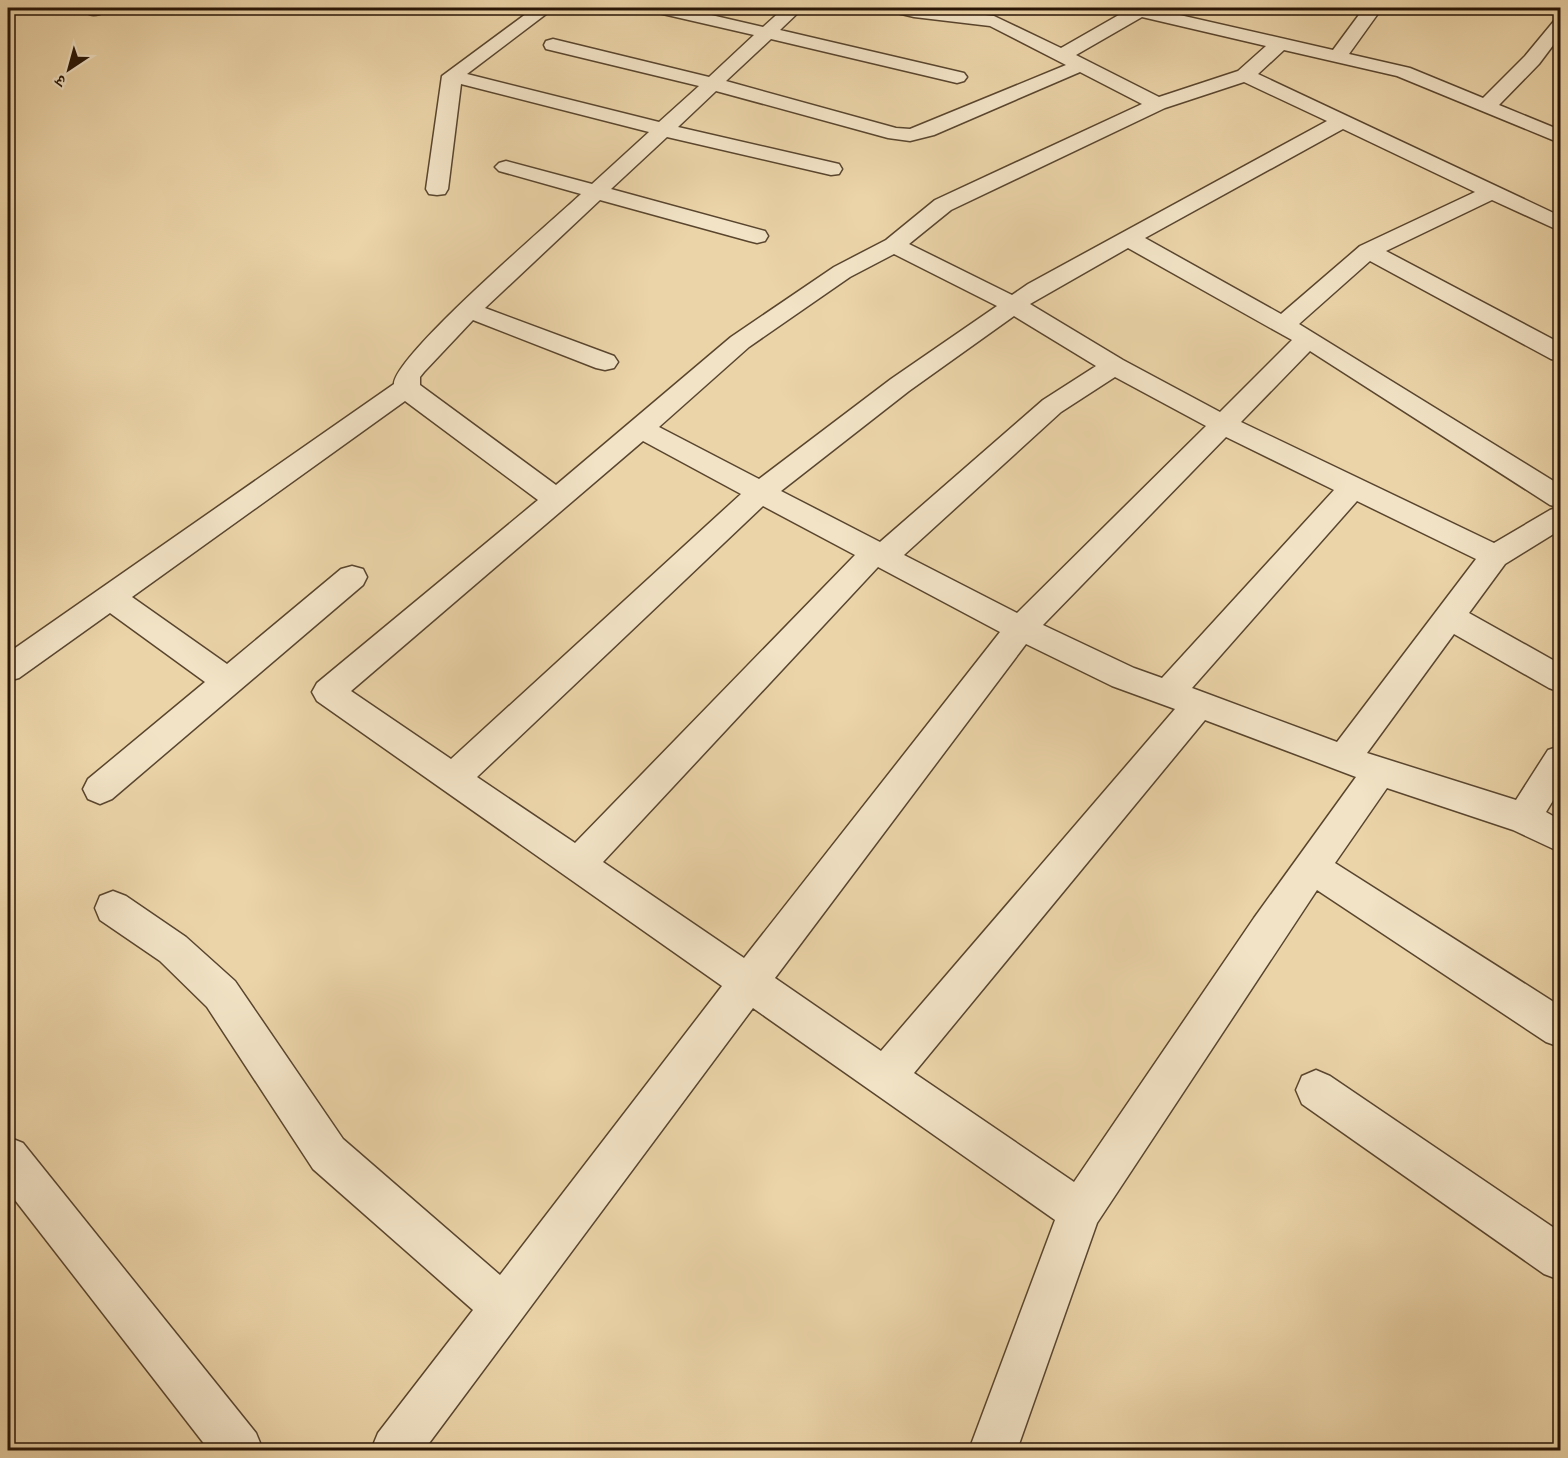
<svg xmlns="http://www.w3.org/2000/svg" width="1568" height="1458" viewBox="0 0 1568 1458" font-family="'IM FELL Great Primer','Noto Serif Devanagari',serif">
  <rect width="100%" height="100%" fill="#ebd4a8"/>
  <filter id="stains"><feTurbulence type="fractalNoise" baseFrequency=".00333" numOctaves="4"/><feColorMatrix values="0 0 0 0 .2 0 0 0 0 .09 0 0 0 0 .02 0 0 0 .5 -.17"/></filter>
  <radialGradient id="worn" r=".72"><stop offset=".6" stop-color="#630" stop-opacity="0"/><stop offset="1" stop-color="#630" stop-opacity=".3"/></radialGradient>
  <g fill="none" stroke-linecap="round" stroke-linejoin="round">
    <defs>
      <g id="minor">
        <path d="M 82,8 L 101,8 L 103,10 L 100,14 C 92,16 87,15 82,8 Z"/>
        <path d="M 534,8 L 554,8 L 467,74 L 659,122 L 699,86 L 546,49 L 544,45 L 546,41 L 553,39 L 709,77 L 754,35 L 654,12 L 651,8 L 681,8 L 763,27 L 784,8 L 803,8 L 780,30 L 964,73 L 967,77 L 964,81 L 957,83 L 771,39 L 726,81 L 896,128 L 910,129 L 1066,65 L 990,26 L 914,17 L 893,12 L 890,8 L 922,8 L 994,16 L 1061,48 L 1124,12 L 1119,8 L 1149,8 L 1333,50 L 1364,8 L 1382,8 L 1349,54 L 1410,68 L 1483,98 L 1525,56 L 1554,21 L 1560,20 L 1560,36 L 1539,64 L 1499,105 L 1560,130 L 1560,143 L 1397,76 L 1284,50 L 1258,74 L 1560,216 L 1560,231 L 1492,200 L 1386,251 L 1560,343 L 1560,361 L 1551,359 L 1370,261 L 1299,324 L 1560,485 L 1560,530 L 1505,564 L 1469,613 L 1560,664 L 1560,692 L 1549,688 L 1454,634 L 1367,753 L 1516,800 L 1548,750 L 1560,746 L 1560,789 L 1546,812 L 1560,820 L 1560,852 L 1513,830 L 1387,788 L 1335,863 L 1560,1006 L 1560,1047 L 1546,1042 L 1317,890 L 1097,1223 L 1017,1450 L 969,1450 L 1055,1220 L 753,1008 L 424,1450 L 371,1450 L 378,1433 L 473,1310 L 313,1169 L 207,1007 L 160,961 L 100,920 L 95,908 L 100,896 L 113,891 L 126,896 L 186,937 L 235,981 L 343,1139 L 500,1275 L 722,986 L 317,701 L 312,692 L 317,683 L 538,500 L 405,401 L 132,597 L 227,664 L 341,569 L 352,566 L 363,569 L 367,577 L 363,585 L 112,799 L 100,804 L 88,799 L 83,789 L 88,779 L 205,682 L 110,613 L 19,678 L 8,681 L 8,653 L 394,384 C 394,356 552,221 581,194 L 499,171 L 495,167 L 499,163 L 506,161 L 592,184 L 649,132 L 461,84 L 448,189 L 445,194 L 437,195 L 429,194 L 426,189 L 442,76 ZM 1142,17 L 1266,46 L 1238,71 L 1159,97 L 1076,55 ZM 1080,72 L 1142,104 L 935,200 L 886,240 L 834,267 L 731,337 L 556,485 L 420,385 L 420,377 L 424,372 L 473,320 L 596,368 L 605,370 L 614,368 L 618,362 L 614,356 L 485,308 L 600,200 L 749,241 L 757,243 L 765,241 L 768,236 L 765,231 L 611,189 L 667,137 L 831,175 L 839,174 L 842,169 L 839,164 L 678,127 L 716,91 L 888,138 L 910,141 L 934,135 ZM 1244,82 L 1327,121 L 1028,284 L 1012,295 L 909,244 L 951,210 L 1165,108 ZM 1343,129 L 1475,192 L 1360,246 L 1281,314 L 1145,238 ZM 1128,248 L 1274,330 L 1292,340 L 1220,412 L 1123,360 L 1030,304 ZM 894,254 L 997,306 L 891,379 L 759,479 L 659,427 L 749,347 L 850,277 ZM 1014,316 L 1096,366 L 1043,400 L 880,542 L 781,491 L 909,391 ZM 1310,351 L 1550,505 L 1558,507 L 1550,510 L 1494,543 L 1241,422 ZM 1115,377 L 1206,426 L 1017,613 L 904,555 L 1061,412 ZM 1226,437 L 1334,490 L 1162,678 L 1134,668 L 1043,625 ZM 643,441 L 741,494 L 451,759 L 351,691 ZM 1357,501 L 1476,559 L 1337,742 L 1192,688 ZM 763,506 L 855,555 L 575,843 L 477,777 ZM 878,567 L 1000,632 L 744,958 L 603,862 ZM 1026,644 L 1112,686 L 1175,709 L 881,1051 L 775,978 ZM 1205,720 L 1356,777 L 1254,918 L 1074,1182 L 914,1073 Z"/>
        <path d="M 1316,1070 L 1330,1076 L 1560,1232 L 1560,1280 L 1544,1274 L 1302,1104 L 1296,1090 L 1302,1076 Z"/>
        <path d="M 8,1137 L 23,1143 L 256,1433 L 263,1450 L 209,1450 L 8,1191 Z"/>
      </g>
    </defs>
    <use href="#minor" stroke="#59452e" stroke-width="3"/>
    <use href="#minor" fill="#f2e3c6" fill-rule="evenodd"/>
  </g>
  <rect width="1568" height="1458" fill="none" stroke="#ebd4a8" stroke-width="30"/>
  <rect x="9" y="9" width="1550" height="1440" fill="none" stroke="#281506" stroke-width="3"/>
  <rect x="15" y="15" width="1538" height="1428" fill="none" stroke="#281506" stroke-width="1.5"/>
  <g transform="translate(69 69) rotate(216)" stroke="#f2e3c6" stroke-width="4.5" paint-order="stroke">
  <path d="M0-4.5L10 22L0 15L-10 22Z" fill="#281506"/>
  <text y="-9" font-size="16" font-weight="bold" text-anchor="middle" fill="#281506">उ</text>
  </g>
  <rect width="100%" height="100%" filter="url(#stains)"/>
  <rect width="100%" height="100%" fill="url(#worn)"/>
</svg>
